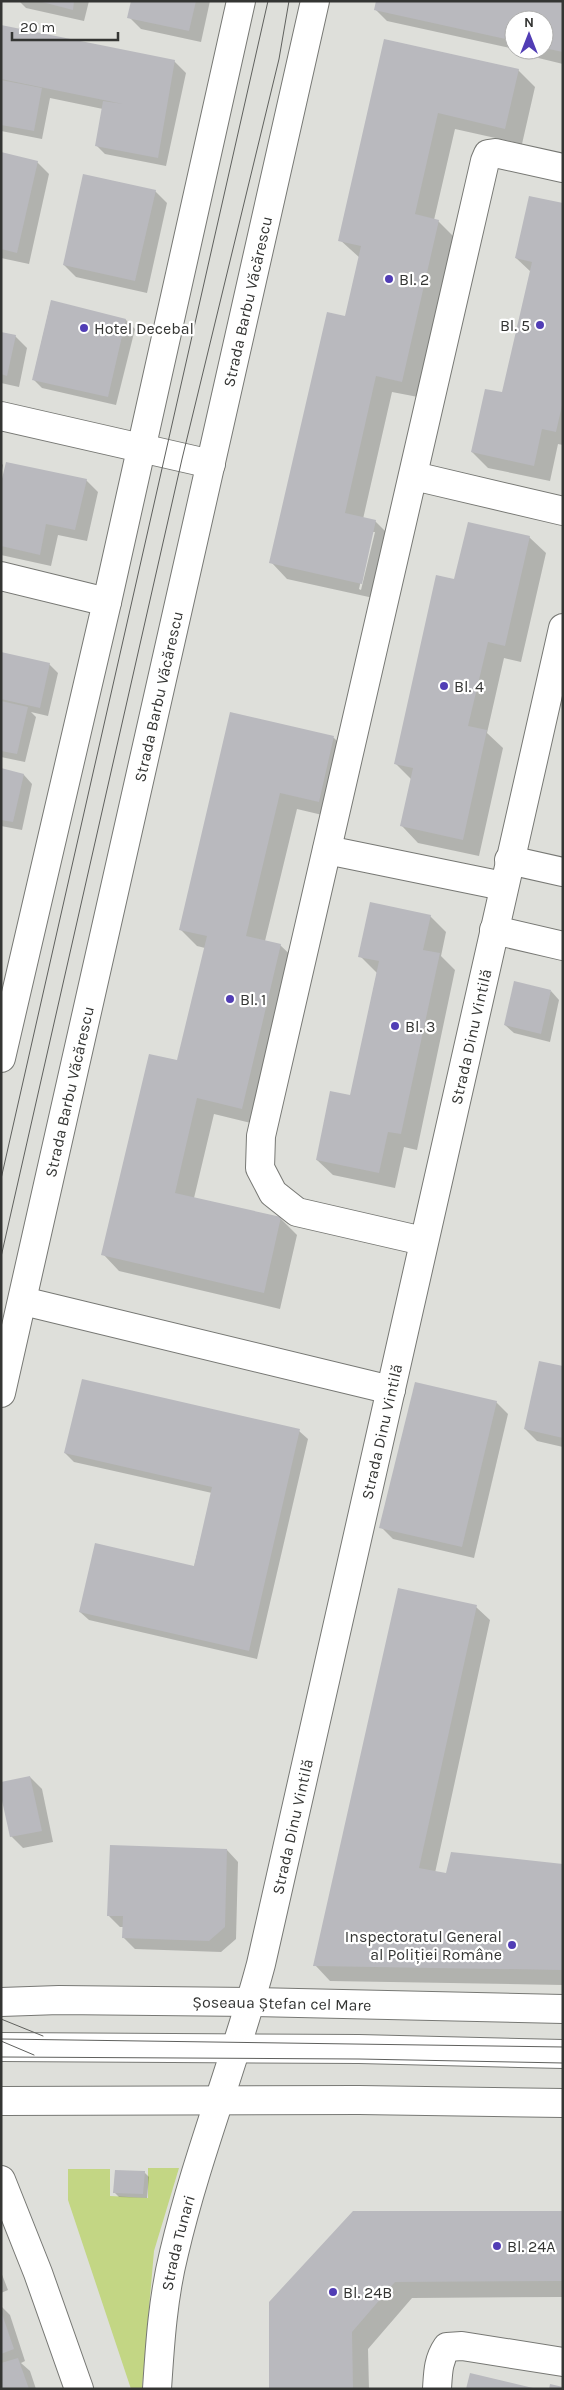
<svg xmlns="http://www.w3.org/2000/svg" width="564" height="2390" viewBox="0 0 564 2390" font-family="Karla,sans-serif">
  <rect width="100%" height="100%" fill="#dedfda"/>
  <path fill="#c3d684" d="M 148,2168 L 179,2168 L 154,2251 L 142,2389 L 131,2389 L 68,2200 L 68,2169 L 110,2169 L 110,2196 L 148,2198 Z"/>
  <g fill="#0003" fill-rule="evenodd">
    <path d="M 19,1 L 89,1 L 84,21 L 26,8 Z"/>
    <path d="M 132,1 L 210,1 L 201,42 L 141,29 L 129,17 Z"/>
    <path d="M 563,2 L 563,64 L 526,55 L 517,50 L 544,50 L 544,20 L 514,20 L 514,49 L 387,21 L 375,9 Z"/>
    <path d="M 1,27 L 174,61 L 186,73 L 166,166 L 105,154 L 96,145 L 103,109 L 50,98 L 42,139 L 1,131 Z"/>
    <path d="M 385,40 L 518,70 L 535,87 L 522,144 L 455,129 L 434,220 L 438,221 L 455,238 L 418,397 L 392,392 L 363,519 L 375,521 L 392,538 L 378,599 L 287,579 L 271,562 L 346,317 L 360,258 L 340,240 ZM 372,532 L 375,532 L 361,590 L 359,589 Z"/>
    <path d="M 1,154 L 37,162 L 49,174 L 29,264 L 1,258 Z"/>
    <path d="M 155,191 L 167,203 L 147,293 L 76,277 L 64,265 Z"/>
    <path d="M 563,204 L 563,445 L 558,444 L 550,481 L 488,468 L 472,452 L 503,394 L 531,272 L 516,258 Z"/>
    <path d="M 51,302 L 126,320 L 135,329 L 116,405 L 42,388 L 33,379 Z"/>
    <path d="M 1,333 L 15,336 L 27,348 L 19,387 L 1,383 Z"/>
    <path d="M 1,463 L 3,465 L 1,475 Z"/>
    <path d="M 86,480 L 98,492 L 87,541 L 58,535 L 51,566 L 1,555 L 1,488 Z"/>
    <path d="M 529,537 L 546,553 L 521,662 L 504,658 L 487,733 L 503,748 L 479,856 L 418,843 L 402,826 L 412,780 L 395,763 L 455,581 Z"/>
    <path d="M 1,653 L 49,664 L 58,673 L 48,716 L 31,712 L 36,717 L 25,762 L 1,757 Z"/>
    <path d="M 231,714 L 334,738 L 350,754 L 335,818 L 297,809 L 265,941 L 280,945 L 297,961 L 259,1125 L 214,1114 L 194,1198 L 281,1219 L 297,1235 L 280,1309 L 119,1271 L 103,1254 L 178,1062 L 205,948 L 197,946 L 180,929 Z"/>
    <path d="M 1,770 L 24,775 L 32,784 L 22,830 L 1,826 Z"/>
    <path d="M 430,916 L 446,932 L 441,956 L 455,970 L 417,1150 L 404,1147 L 395,1188 L 333,1175 L 317,1160 L 351,1097 L 377,973 L 360,956 Z"/>
    <path d="M 551,991 L 559,1000 L 550,1042 L 514,1033 L 505,1025 Z"/>
    <path d="M 563,1367 L 563,1447 L 537,1441 L 525,1429 Z"/>
    <path d="M 496,1402 L 508,1414 L 474,1558 L 393,1539 L 381,1527 Z"/>
    <path d="M 299,1431 L 308,1439 L 257,1659 L 89,1620 L 80,1612 L 194,1567 L 212,1493 L 74,1462 L 65,1453 Z"/>
    <path d="M 476,1607 L 490,1620 L 435,1873 L 447,1875 L 563,1865 L 563,1985 L 330,1981 L 315,1965 Z"/>
    <path d="M 30,1777 L 42,1789 L 53,1842 L 23,1848 L 11,1836 Z"/>
    <path d="M 227,1850 L 238,1862 L 236,1939 L 221,1952 L 135,1949 L 123,1937 L 123,1927 L 120,1927 L 108,1915 Z"/>
    <path d="M 144,2172 L 149,2177 L 147,2198 L 119,2197 L 115,2193 Z"/>
    <path d="M 563,2212 L 563,2297 L 412,2298 L 368,2349 L 369,2389 L 271,2389 L 271,2302 Z"/>
    <path d="M 1,2272 L 8,2290 L 1,2293 Z"/>
    <path d="M 1,2306 L 10,2315 L 25,2361 L 21,2363 L 30,2371 L 36,2389 L 1,2389 Z"/>
  </g>
  <g fill="#b9b9be">
    <path d="M 38,1 L 74,1 L 73,10 Z"/>
    <path d="M 131,1 L 196,1 L 189,31 L 127,18 Z"/>
    <path d="M 376,1 L 563,1 L 563,52 L 544,48 L 544,20 L 514,20 L 514,41 L 374,10 Z"/>
    <path d="M 1,25 L 175,60 L 158,158 L 95,146 L 103,101 L 123,104 L 1,79 Z"/>
    <path d="M 384,39 L 519,69 L 505,129 L 438,113 L 415,214 L 439,220 L 402,382 L 376,376 L 345,513 L 376,520 L 362,584 L 269,563 L 327,312 L 345,316 L 361,246 L 338,241 Z"/>
    <path d="M 1,80 L 42,88 L 34,131 L 1,125 Z"/>
    <path d="M 1,152 L 38,161 L 17,253 L 1,249 Z"/>
    <path d="M 83,174 L 156,190 L 135,281 L 63,265 Z"/>
    <path d="M 529,196 L 563,203 L 563,401 L 556,432 L 542,429 L 534,466 L 471,452 L 485,389 L 502,392 L 532,262 L 515,258 Z"/>
    <path d="M 51,300 L 126,319 L 108,397 L 32,380 Z"/>
    <path d="M 1,332 L 16,335 L 7,376 L 1,374 Z"/>
    <path d="M 6,462 L 87,479 L 75,530 L 46,524 L 40,555 L 1,546 L 1,483 Z"/>
    <path d="M 468,522 L 530,536 L 505,646 L 488,642 L 468,726 L 487,730 L 463,840 L 400,826 L 413,768 L 394,764 L 436,575 L 454,579 Z"/>
    <path d="M 1,652 L 50,663 L 40,708 L 1,699 Z"/>
    <path d="M 1,701 L 28,707 L 17,754 L 1,751 Z"/>
    <path d="M 230,712 L 334,736 L 319,802 L 280,793 L 246,936 L 281,944 L 242,1109 L 197,1098 L 175,1193 L 281,1217 L 264,1293 L 101,1255 L 149,1054 L 177,1060 L 207,936 L 179,930 Z"/>
    <path d="M 1,768 L 24,774 L 13,822 L 1,820 Z"/>
    <path d="M 370,902 L 431,915 L 423,950 L 440,953 L 401,1134 L 388,1132 L 379,1173 L 316,1160 L 330,1091 L 350,1095 L 379,961 L 358,957 Z"/>
    <path d="M 514,981 L 551,990 L 541,1034 L 504,1025 Z"/>
    <path d="M 539,1361 L 563,1366 L 563,1438 L 524,1429 Z"/>
    <path d="M 82,1379 L 300,1429 L 249,1651 L 79,1612 L 95,1543 L 194,1566 L 212,1487 L 64,1453 Z"/>
    <path d="M 415,1382 L 497,1401 L 462,1547 L 379,1528 Z"/>
    <path d="M 398,1588 L 477,1605 L 419,1868 L 446,1873 L 451,1852 L 563,1864 L 563,1970 L 313,1966 Z"/>
    <path d="M 30,1776 L 42,1831 L 10,1837 L 1,1796 L 1,1782 Z"/>
    <path d="M 110,1845 L 227,1849 L 225,1927 L 209,1941 L 122,1938 L 123,1916 L 107,1916 Z"/>
    <path d="M 115,2170 L 145,2171 L 143,2194 L 113,2193 Z"/>
    <path d="M 353,2211 L 563,2211 L 563,2281 L 395,2282 L 352,2332 L 353,2389 L 269,2389 L 269,2302 Z"/>
    <path d="M 1,2311 L 14,2349 L 1,2354 Z"/>
    <path d="M 18,2358 L 29,2389 L 1,2389 L 1,2363 Z"/>
    <path d="M 470,2373 L 533,2388 L 533,2389 L 466,2389 Z"/>
    <path d="M 550,2384 L 563,2387 L 563,2389 L 549,2389 Z"/>
  </g>
  <g fill="none" stroke-linecap="round" stroke-linejoin="round">
    <defs>
      <g id="minor">
        <path d="M 1,416 L 211,464"/>
        <path d="M 414,476 L 563,511"/>
        <path d="M 1,576 L 107,602"/>
        <path d="M 327,850 L 503,886"/>
        <path d="M 509,860 L 563,872"/>
        <path d="M 494,930 L 563,946"/>
        <path d="M 423,1241 L 297,1212 L 273,1193 L 260,1168 L 261,1136 L 485,161 L 488,154 L 495,153 L 563,168"/>
        <path d="M 23,1301 L 391,1390"/>
        <path d="M 1,2047 L 359,2049 L 563,2054"/>
        <path d="M 1,2180 L 38,2273 L 79,2389"/>
        <path id="s1" d="M 157,2389 C 160,2343 163,2297 174,2253 C 197,2155 235,2062 261,1964 L 563,628"/>
        <path d="M 437,2389 C 438,2373 438,2360 447,2347 L 462,2346 L 563,2362"/>
      </g>
      <g id="major">
        <path d="M 1,1058 L 107,602 L 241,1"/>
        <path id="s2" d="M 1,1393 L 315,1"/>
        <path id="s3" d="M 1,2002 L 59,2000 L 251,2002 L 563,2009"/>
        <path d="M 1,2101 L 359,2100 L 563,2103"/>
      </g>
    </defs>
    <use href="#minor" stroke="#777874" stroke-width="30"/>
    <use href="#major" stroke="#777874" stroke-width="30"/>
    <use href="#minor" stroke="#fff" stroke-width="28"/>
    <use href="#major" stroke="#fff" stroke-width="28"/>
    <g stroke="#5f605d" stroke-width="1">
      <path d="M 1,1179 L 268,1"/>
      <path d="M 1,1257 L 182,459 L 279,59 L 289,1"/>
      <path d="M 1,2019 L 43,2036"/>
      <path d="M 1,2039 L 563,2047"/>
      <path d="M 1,2041 L 34,2055"/>
      <path d="M 1,2057 L 359,2059 L 563,2063"/>
    </g>
  </g>
  <g fill="#513db5" stroke="#fff" stroke-width="2">
    <circle cx="389" cy="279" r="5"/>
    <circle cx="540" cy="325" r="5"/>
    <circle cx="84" cy="328" r="5"/>
    <circle cx="444" cy="686" r="5"/>
    <circle cx="230" cy="999" r="5"/>
    <circle cx="395" cy="1026" r="5"/>
    <circle cx="512" cy="1945" r="5"/>
    <circle cx="497" cy="2246" r="5"/>
    <circle cx="333" cy="2292" r="5"/>
  </g>
  <g text-anchor="middle" stroke-width="4.5" stroke-linejoin="round" paint-order="stroke">
    <g font-size="16" fill="#343533" stroke="#fff" text-anchor="start">
      <text x="399" y="285">Bl. 2</text>
      <text x="530" y="331" text-anchor="end">Bl. 5</text>
      <text x="94" y="334">Hotel Decebal</text>
      <text x="454" y="692">Bl. 4</text>
      <text x="240" y="1005">Bl. 1</text>
      <text x="405" y="1032">Bl. 3</text>
      <text x="502" y="1942" text-anchor="end">Inspectoratul General<tspan x="502" dy="18">al Poliției Române</tspan></text>
      <text x="507" y="2252">Bl. 24A</text>
      <text x="343" y="2298">Bl. 24B</text>
    </g>
    <g font-size="16" fill="#343533" stroke="#fff">
      <text dy="6" stroke="none"><textPath href="#s2" startOffset="1119">Strada Barbu Văcărescu</textPath></text>
      <text dy="6" stroke="none"><textPath href="#s2" startOffset="714">Strada Barbu Văcărescu</textPath></text>
      <text dy="6" stroke="none"><textPath href="#s1" startOffset="1390">Strada Dinu Vintilă</textPath></text>
      <text dy="6" stroke="none"><textPath href="#s2" startOffset="309">Strada Barbu Văcărescu</textPath></text>
      <text dy="6" stroke="none"><textPath href="#s1" startOffset="985">Strada Dinu Vintilă</textPath></text>
      <text dy="6" stroke="none"><textPath href="#s1" startOffset="580">Strada Dinu Vintilă</textPath></text>
      <text dy="6" stroke="none"><textPath href="#s3" startOffset="281">Șoseaua Ștefan cel Mare</textPath></text>
      <text dy="6" stroke="none"><textPath href="#s1" startOffset="148">Strada Tunari</textPath></text>
    </g>
  </g>
  <rect width="564" height="2390" fill="none" stroke="#343533" stroke-width="5"/>
  <g transform="translate(529 35)"><circle r="24" fill="#ffffff" stroke="#aeaead"/>
  <path d="M0-4L9 19L0 12L-9 19Z" fill="#513db5"/>
  <text y="-8" font-size="14" font-weight="bold" text-anchor="middle" fill="#343533">N</text>
  </g>
  <path d="M12 32v8h106v-8" fill="none" stroke="#343533" stroke-width="2.5"/>
  <text x="20" y="32" font-size="15" fill="#343533" stroke="#ffffff" stroke-width="4" paint-order="stroke">20 m</text>
</svg>
